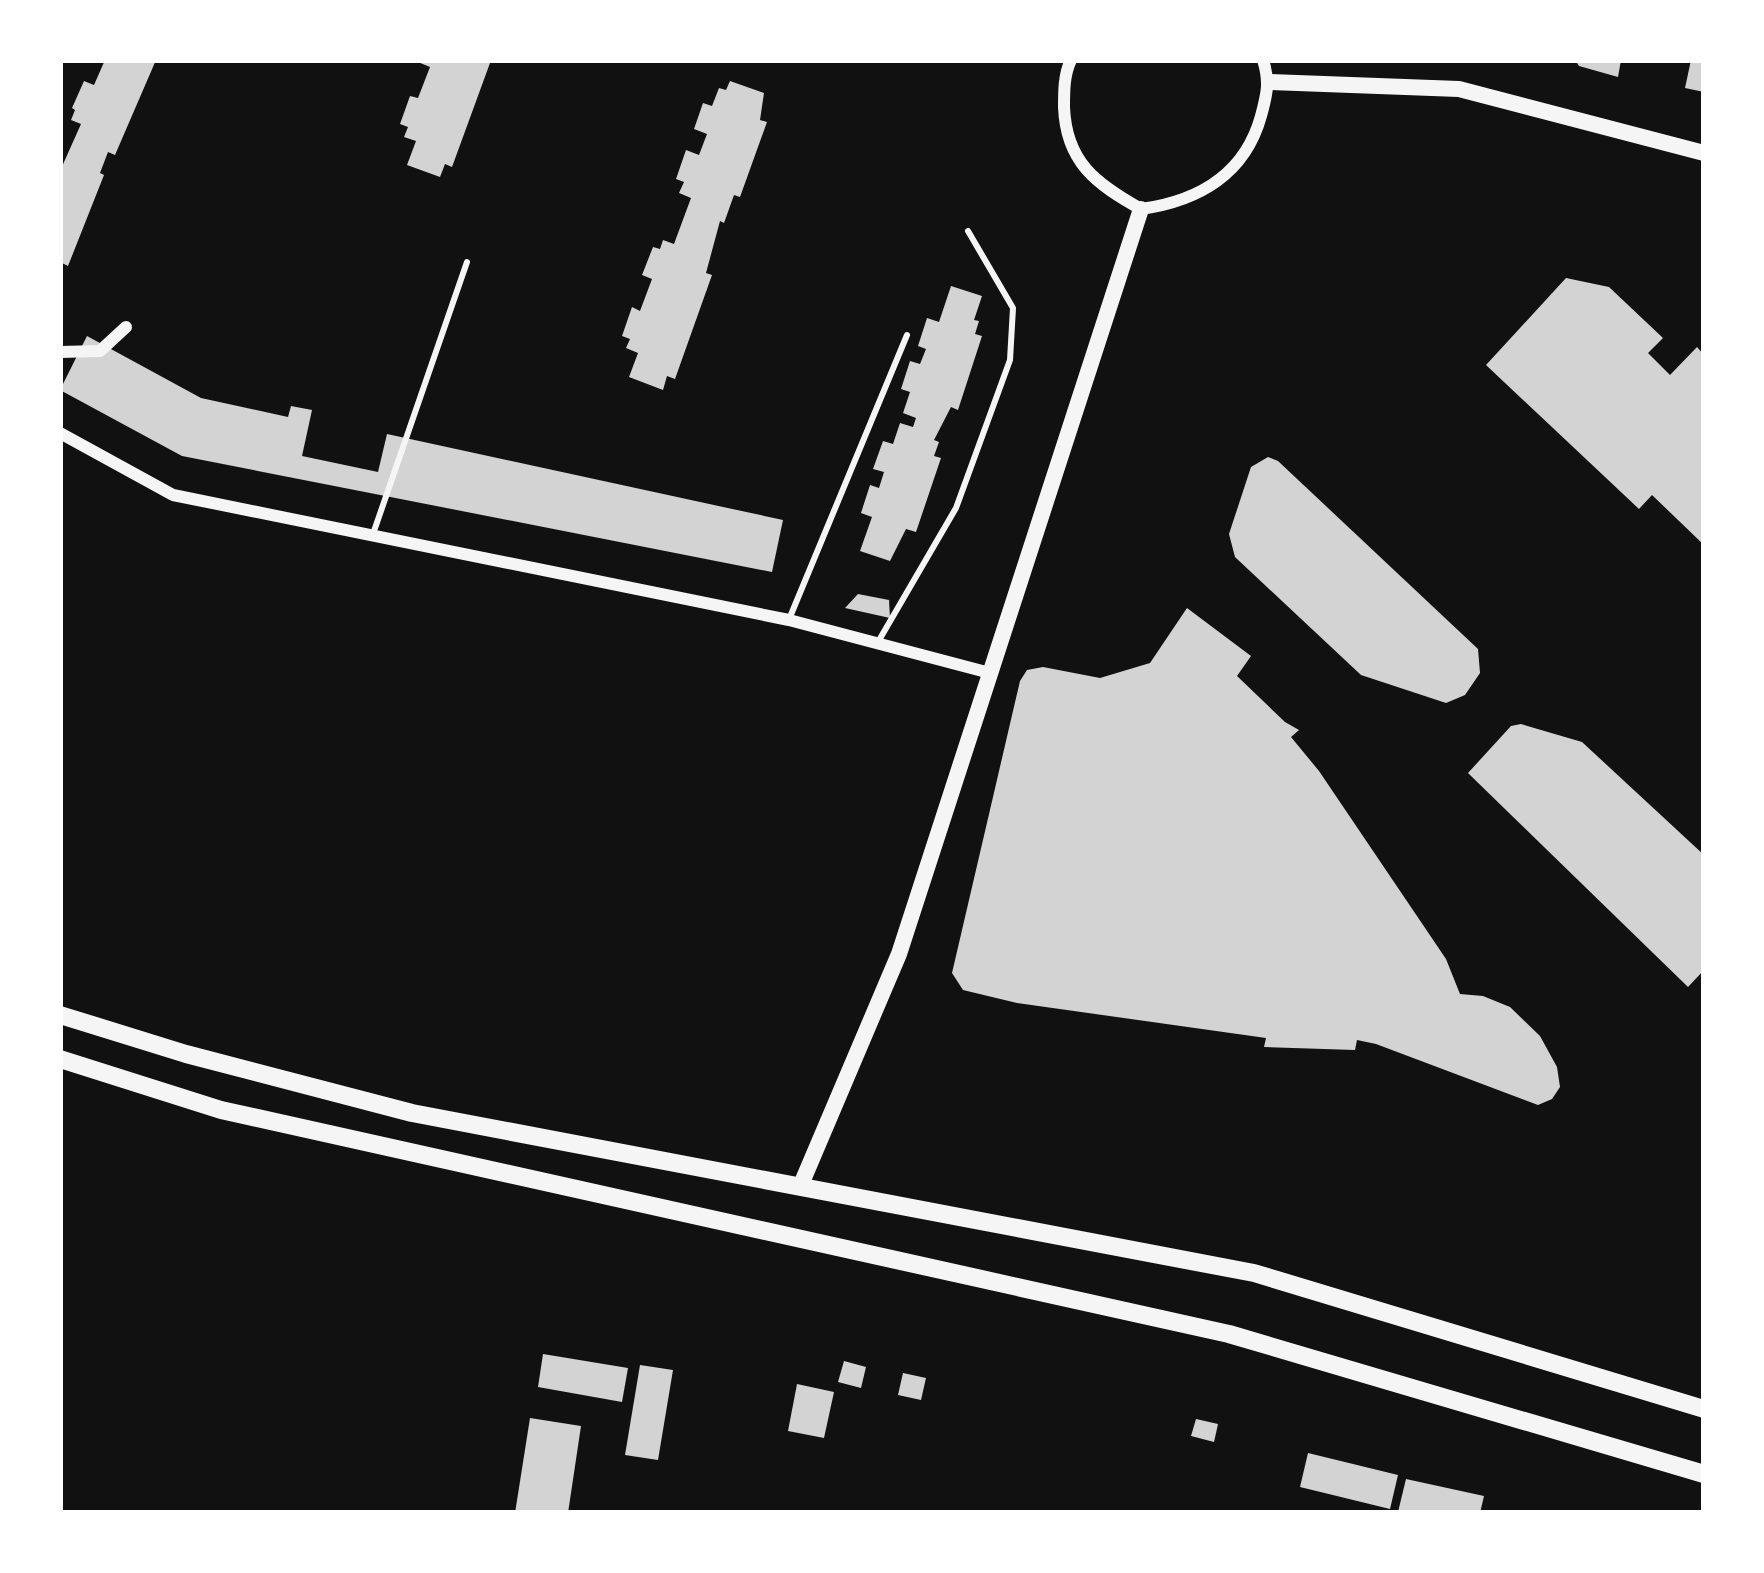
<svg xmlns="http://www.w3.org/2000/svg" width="1764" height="1573" viewBox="0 0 1764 1573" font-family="Commissioner,sans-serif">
  <rect width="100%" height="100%" fill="#111"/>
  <g fill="#d3d3d3">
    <path d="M 105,60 L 156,60 L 115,155 L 108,152 L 100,173 L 104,175 L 68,266 L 60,262 L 60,171 L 81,124 L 71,120 L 75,110 L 72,108 L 84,81 L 94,85 Z"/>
    <path d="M 413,60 L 484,60 L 490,63 L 452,167 L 445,164 L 440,177 L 407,165 L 416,141 L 404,137 L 408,127 L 400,124 L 410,96 L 418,98 L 430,67 Z"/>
    <path d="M 1575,60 L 1621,60 L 1618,77 L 1579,66 Z"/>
    <path d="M 1691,60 L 1704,60 L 1704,92 L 1685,88 Z"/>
    <path d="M 730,81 L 764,93 L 760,120 L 767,122 L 740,197 L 734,195 L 724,223 L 720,221 L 706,273 L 712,275 L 675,379 L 667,376 L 663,390 L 629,377 L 638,353 L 626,348 L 630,339 L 622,336 L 632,307 L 640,311 L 652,279 L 642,275 L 653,247 L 660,249 L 663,240 L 674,244 L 691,198 L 679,193 L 684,182 L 676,179 L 686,150 L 699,155 L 707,134 L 694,129 L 703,103 L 712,106 L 719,88 L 726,90 Z"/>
    <path d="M 1566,278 L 1609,287 L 1663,338 L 1648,353 L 1670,375 L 1697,347 L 1704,355 L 1704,545 L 1652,495 L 1639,509 L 1486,365 Z"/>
    <path d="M 951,286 L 982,296 L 974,320 L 979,321 L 975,334 L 982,336 L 958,410 L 951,407 L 934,440 L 939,442 L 934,456 L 941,458 L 916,532 L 906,529 L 890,561 L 860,551 L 872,517 L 861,513 L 870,485 L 879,488 L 884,472 L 873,469 L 883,441 L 893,444 L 900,423 L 913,427 L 916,418 L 903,413 L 910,392 L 901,389 L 910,361 L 920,364 L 926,349 L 918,346 L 927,318 L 939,322 Z"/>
    <path d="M 87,336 L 201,398 L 288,417 L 291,406 L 312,410 L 302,456 L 378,472 L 387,434 L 783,520 L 772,572 L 182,456 L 60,390 Z"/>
    <path d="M 1268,457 L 1278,461 L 1478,649 L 1480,673 L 1465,695 L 1446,703 L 1361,675 L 1235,557 L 1229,534 L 1251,467 Z"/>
    <path d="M 858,594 L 889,600 L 890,618 L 845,608 Z"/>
    <path d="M 1187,608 L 1251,656 L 1237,676 L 1285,722 L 1299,730 L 1291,737 L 1319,771 L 1446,959 L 1460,994 L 1483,996 L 1510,1007 L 1540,1036 L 1557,1067 L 1560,1087 L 1552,1099 L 1538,1105 L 1376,1044 L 1357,1040 L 1355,1050 L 1264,1047 L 1266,1038 L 1017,1003 L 963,990 L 952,973 L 1020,681 L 1027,670 L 1043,667 L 1100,678 L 1150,663 Z"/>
    <path d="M 1521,724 L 1582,742 L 1704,855 L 1704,970 L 1688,987 L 1468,773 L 1511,726 Z"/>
    <path d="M 543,1354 L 628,1368 L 622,1402 L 538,1387 Z"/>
    <path d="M 844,1361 L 866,1367 L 861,1388 L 838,1382 Z"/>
    <path d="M 640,1365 L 673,1370 L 658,1460 L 625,1455 Z"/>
    <path d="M 903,1373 L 926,1378 L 921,1400 L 898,1395 Z"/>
    <path d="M 797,1384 L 834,1392 L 824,1438 L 788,1431 Z"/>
    <path d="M 530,1418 L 581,1426 L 568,1513 L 515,1513 Z"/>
    <path d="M 1196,1419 L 1218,1424 L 1214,1442 L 1191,1436 Z"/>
    <path d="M 1308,1453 L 1398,1475 L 1390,1509 L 1300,1487 Z"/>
    <path d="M 1406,1479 L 1484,1496 L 1480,1513 L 1398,1512 Z"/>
  </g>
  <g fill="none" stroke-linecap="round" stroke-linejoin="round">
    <g stroke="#f5f5f5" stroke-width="6">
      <path d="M 373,534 L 467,262"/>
      <path d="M 790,617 L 907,335"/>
      <path d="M 878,642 L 956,508 L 1010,360 L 1013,308 L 968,231"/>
    </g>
    <g stroke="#f5f5f5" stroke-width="12">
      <path d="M 1071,60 C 1064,74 1064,91 1064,107 C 1066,162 1096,184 1141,209 C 1199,201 1245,174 1261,116 C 1267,94 1270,82 1263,60"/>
      <path d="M 60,352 L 100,351 L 126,327"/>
      <path d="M 60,433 L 173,495 L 789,620 L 990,673"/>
    </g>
    <g stroke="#f5f5f5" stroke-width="16">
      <path d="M 1270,82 L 1459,89 L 1704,153"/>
      <path d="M 800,1187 L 899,954 L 1141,209"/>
    </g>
    <g stroke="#f5f5f5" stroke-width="18">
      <path d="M 60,1015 L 186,1054 L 412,1113 L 1254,1273 L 1704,1409"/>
      <path d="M 60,1059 L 221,1110 L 1229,1334 L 1704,1474"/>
    </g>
  </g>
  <rect width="1764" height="1573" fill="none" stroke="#ffffff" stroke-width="126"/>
</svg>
